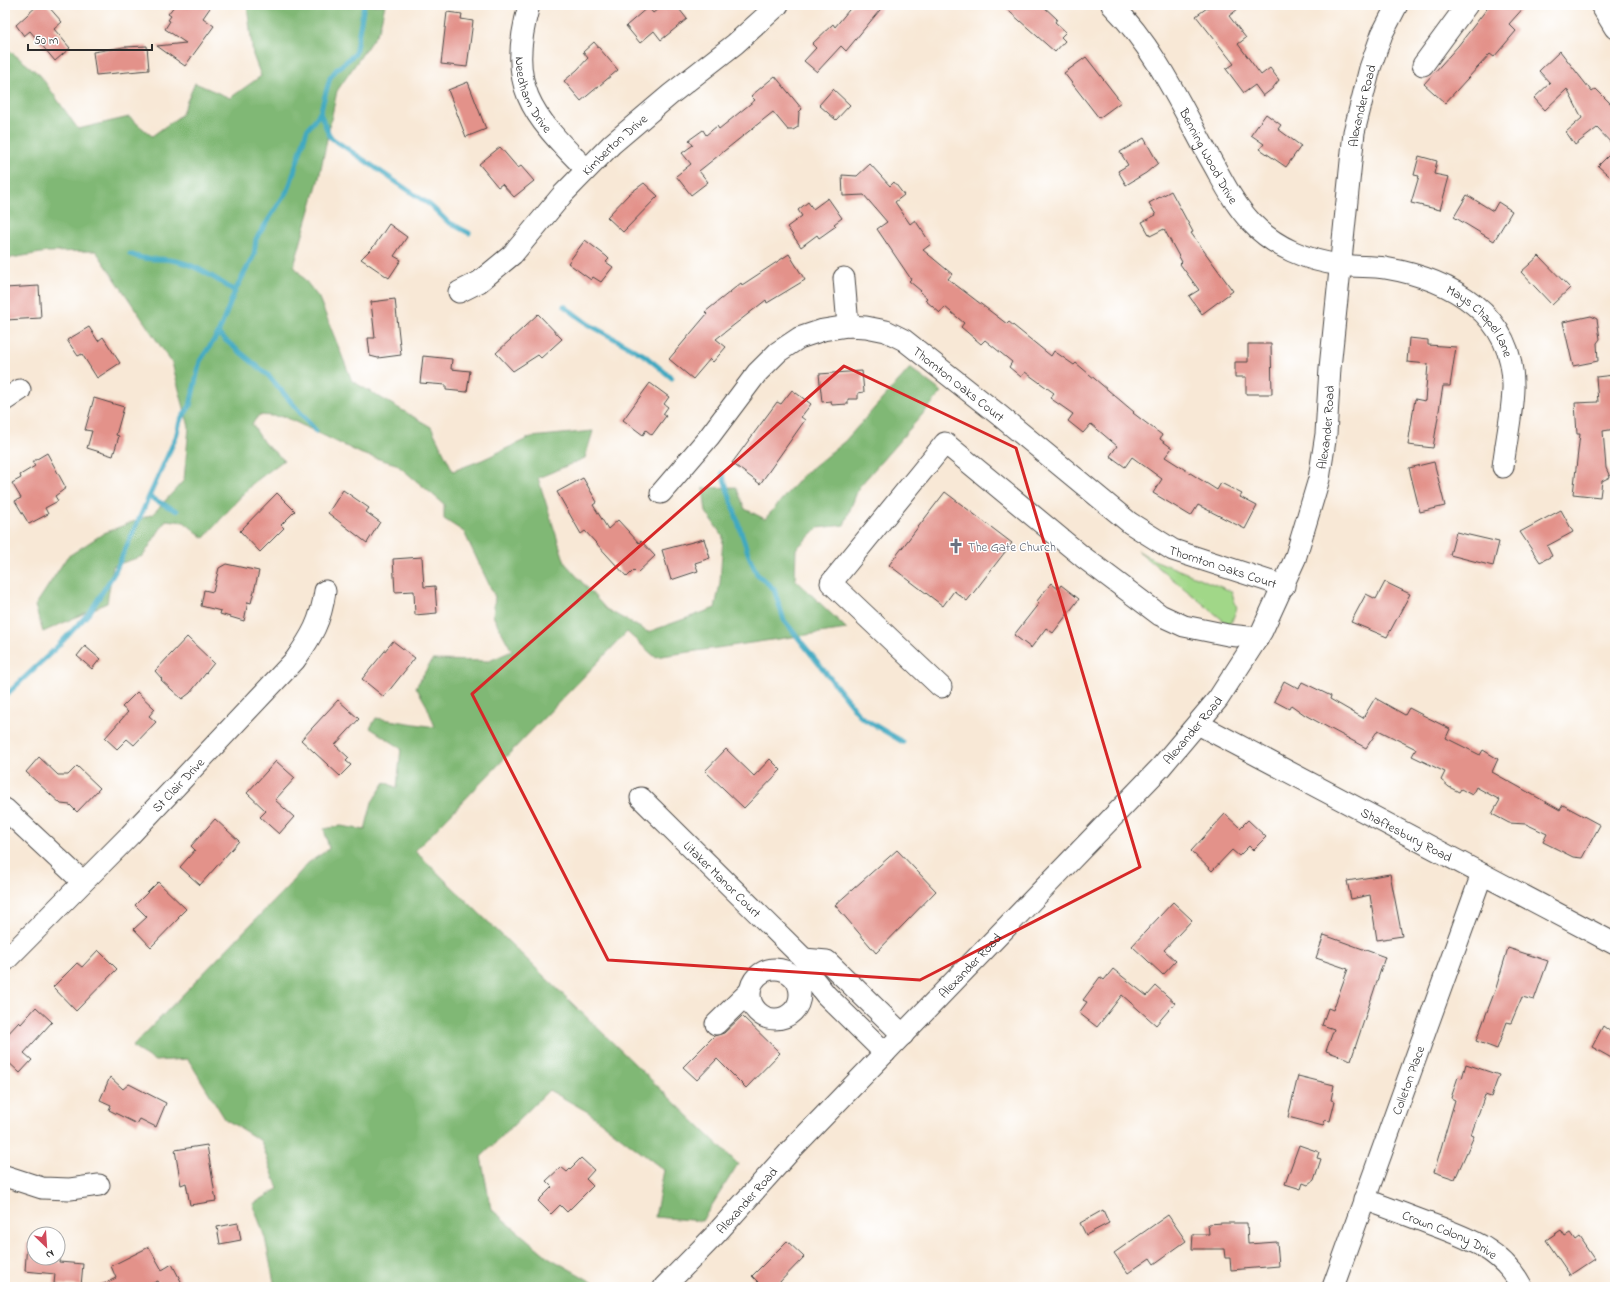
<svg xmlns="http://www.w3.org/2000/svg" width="1620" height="1292" viewBox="0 0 1620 1292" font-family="'Indie Flower',sans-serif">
  <rect width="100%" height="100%" fill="#fff"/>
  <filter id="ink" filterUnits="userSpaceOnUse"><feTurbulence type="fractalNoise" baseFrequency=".025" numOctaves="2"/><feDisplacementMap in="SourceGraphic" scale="8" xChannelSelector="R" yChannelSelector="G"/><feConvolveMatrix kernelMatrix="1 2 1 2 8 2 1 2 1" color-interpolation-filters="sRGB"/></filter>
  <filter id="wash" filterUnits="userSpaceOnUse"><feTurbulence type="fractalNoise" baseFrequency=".012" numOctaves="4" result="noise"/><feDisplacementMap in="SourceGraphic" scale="16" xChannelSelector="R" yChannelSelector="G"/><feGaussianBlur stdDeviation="0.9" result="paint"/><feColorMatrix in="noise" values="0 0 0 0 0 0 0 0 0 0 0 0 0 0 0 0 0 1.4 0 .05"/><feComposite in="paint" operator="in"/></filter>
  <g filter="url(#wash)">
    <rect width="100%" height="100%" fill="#f8e8d6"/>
    <path fill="#a1d788" stroke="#66815a" d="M 1137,550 L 1154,560 L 1231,591 L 1237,608 L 1230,626 Z"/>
    <path fill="#80b874" stroke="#567250" d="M 247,5 L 385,5 L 379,30 L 337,91 L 319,178 L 294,266 L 319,298 L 352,381 L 431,427 L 453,471 L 482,460 L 531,437 L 593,431 L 585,458 L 538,478 L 565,563 L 606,609 L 648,632 L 715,608 L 720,583 L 723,537 L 706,512 L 703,488 L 736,487 L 745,509 L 765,519 L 802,476 L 845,441 L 910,368 L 942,392 L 859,487 L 844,525 L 818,528 L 796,549 L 795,579 L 847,629 L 655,657 L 627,632 L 415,851 L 738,1164 L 702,1221 L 655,1217 L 664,1170 L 588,1112 L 549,1090 L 481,1157 L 491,1209 L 548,1257 L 601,1287 L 275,1287 L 265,1238 L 253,1204 L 278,1189 L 261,1141 L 225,1119 L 188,1059 L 155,1061 L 132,1047 L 288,886 L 308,863 L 329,849 L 324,829 L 341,826 L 365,830 L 372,802 L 385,782 L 397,788 L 401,748 L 370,728 L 376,718 L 435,727 L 427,706 L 416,687 L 432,660 L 489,661 L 512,651 L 493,616 L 495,597 L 464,532 L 444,519 L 444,504 L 396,464 L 362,454 L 285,417 L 259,415 L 252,424 L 264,443 L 284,460 L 252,484 L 204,538 L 184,522 L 166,520 L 143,556 L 113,566 L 107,603 L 43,632 L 35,606 L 67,557 L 104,533 L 153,514 L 184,480 L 189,427 L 172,363 L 96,251 L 47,252 L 5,259 L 5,47 L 40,75 L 78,129 L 129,117 L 152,136 L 181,115 L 195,83 L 230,98 L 261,76 L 253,55 Z"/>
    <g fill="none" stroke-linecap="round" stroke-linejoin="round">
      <g stroke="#41a9c1" stroke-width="5">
        <path d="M 320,113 L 330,137 L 430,205 L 448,222 L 469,233"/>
        <path d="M 130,254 C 147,262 159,257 176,261 C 197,265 217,280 235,291"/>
        <path d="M 564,306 L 588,324 L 644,355 L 672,378"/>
        <path d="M 218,334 L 268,375 L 316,431"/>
        <path d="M 722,473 L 749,556 L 757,574 L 774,589 L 784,620 L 861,717 L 903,742"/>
        <path d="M 149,497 L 177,511"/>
        <path d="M 5,696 L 54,650 L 90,612 L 115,572 L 176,437 L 180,421 L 190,406 L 200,361 L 218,334 L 235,291 L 254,255 L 256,239 L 289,188 L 307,130 L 320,113 L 330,78 L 336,70 L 355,54 L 364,5"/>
      </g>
    </g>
    <g id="blocks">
      <g fill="#e3928a">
        <path d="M 38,5 L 47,5 L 62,22 L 54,29 L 70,48 L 55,61 L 30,31 L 24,36 L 16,25 Z"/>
        <path d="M 175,5 L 212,5 L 203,18 L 214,26 L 185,66 L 157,46 L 186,43 L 165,29 L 170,21 L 168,20 L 171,16 L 168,14 Z"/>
        <path d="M 663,5 L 676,5 L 687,19 L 661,40 L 654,31 L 640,43 L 626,26 L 648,7 L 653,13 Z"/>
        <path d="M 853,5 L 884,5 L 846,51 L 841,46 L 817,72 L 804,61 L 816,48 L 812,44 L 833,24 L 835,27 Z"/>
        <path d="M 1002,5 L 1042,5 L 1057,19 L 1055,22 L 1066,32 L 1061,37 L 1065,41 L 1055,52 Z"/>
        <path d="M 1211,5 L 1243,5 L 1229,16 L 1246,38 L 1238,44 L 1261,75 L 1270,68 L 1279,80 L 1272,89 L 1263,96 L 1255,85 L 1244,93 L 1226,69 L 1234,64 L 1196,16 Z"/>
        <path d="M 1490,5 L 1526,5 L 1509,24 L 1516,31 L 1494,57 L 1490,54 L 1445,103 L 1424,84 L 1458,46 Z"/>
        <path d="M 447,12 L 462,14 L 461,19 L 473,21 L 467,67 L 441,64 Z"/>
        <path d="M 594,42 L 618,70 L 581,101 L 564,81 L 577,70 L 588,58 L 583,52 Z"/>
        <path d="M 147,46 L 149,70 L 96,75 L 93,52 L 124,47 Z"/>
        <path d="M 1560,51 L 1592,92 L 1596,89 L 1615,108 L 1615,147 L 1597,128 L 1575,145 L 1566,132 L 1582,118 L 1567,89 L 1545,110 L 1534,98 L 1550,83 L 1539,71 Z"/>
        <path d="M 1086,57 L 1121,102 L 1099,118 L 1064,73 Z"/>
        <path d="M 775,76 L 802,109 L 799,112 L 798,127 L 793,130 L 788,130 L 773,112 L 699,171 L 708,182 L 691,195 L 676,176 L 691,164 L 682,153 L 693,145 L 689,140 L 703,130 L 706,135 L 717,126 L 719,129 L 755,100 L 751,96 Z"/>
        <path d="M 468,82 L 486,129 L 466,137 L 448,90 Z"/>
        <path d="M 833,89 L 850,105 L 836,120 L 819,105 Z"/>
        <path d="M 1266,114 L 1281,125 L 1278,129 L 1301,146 L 1286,167 L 1260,149 L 1264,144 L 1251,135 Z"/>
        <path d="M 1144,138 L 1158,163 L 1146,173 L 1126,185 L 1118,171 L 1128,165 L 1120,152 Z"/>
        <path d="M 500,147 L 518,168 L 521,166 L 534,181 L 514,197 L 502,184 L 498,187 L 479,164 Z"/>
        <path d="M 1615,149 L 1615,181 L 1598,166 Z"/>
        <path d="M 1419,156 L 1437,161 L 1434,174 L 1449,177 L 1440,210 L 1411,203 L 1419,176 L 1414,175 Z"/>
        <path d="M 870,164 L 890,186 L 894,182 L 904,195 L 895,202 L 910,224 L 915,220 L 931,244 L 923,250 L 952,274 L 948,279 L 1007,324 L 1009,322 L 1051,356 L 1054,351 L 1074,365 L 1076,363 L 1134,412 L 1133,413 L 1162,435 L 1160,439 L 1172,448 L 1165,457 L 1217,490 L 1221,483 L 1242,494 L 1240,497 L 1257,506 L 1245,529 L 1198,505 L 1191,516 L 1153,493 L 1162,479 L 1132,457 L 1125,467 L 1110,456 L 1117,446 L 1091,424 L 1083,433 L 1068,421 L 1073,414 L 1050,398 L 1054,393 L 1025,372 L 1021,377 L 1009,367 L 1012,362 L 985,340 L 981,344 L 961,327 L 964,323 L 945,307 L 940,313 L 925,300 L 927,298 L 920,292 L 921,291 L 909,281 L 911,279 L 877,229 L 887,222 L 864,195 L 843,196 L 842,175 L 857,176 Z"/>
        <path d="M 644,183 L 658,196 L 623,232 L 607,217 L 629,194 Z"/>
        <path d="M 1171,191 L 1193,232 L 1191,233 L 1233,291 L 1202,314 L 1189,296 L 1199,290 L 1180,264 L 1182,262 L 1164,229 L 1150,236 L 1142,222 L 1156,215 L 1149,203 Z"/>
        <path d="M 1467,195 L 1493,211 L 1498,202 L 1512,211 L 1494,241 L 1454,217 Z"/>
        <path d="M 828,198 L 842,218 L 834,224 L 836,226 L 819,238 L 817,235 L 801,247 L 787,227 L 802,216 L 798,210 L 808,202 L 813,209 Z"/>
        <path d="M 389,224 L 407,237 L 394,256 L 401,260 L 389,278 L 361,259 L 374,246 Z"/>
        <path d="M 585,240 L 606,256 L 609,259 L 606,262 L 613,267 L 601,282 L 593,277 L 591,280 L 568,263 Z"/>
        <path d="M 789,254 L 805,280 L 767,303 L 766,300 L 716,339 L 726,347 L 713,362 L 710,359 L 693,379 L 669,359 L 707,314 L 705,312 L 741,283 L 742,285 Z"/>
        <path d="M 1539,256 L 1570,288 L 1552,305 L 1521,272 Z"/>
        <path d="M 39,286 L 41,318 L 6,320 L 5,288 Z"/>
        <path d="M 395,299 L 401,355 L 378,358 L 370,356 L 368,338 L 375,338 L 371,302 Z"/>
        <path d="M 538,314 L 562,339 L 541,358 L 538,355 L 513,371 L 496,353 Z"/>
        <path d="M 1591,316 L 1597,319 L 1600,339 L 1597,343 L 1598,361 L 1573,366 L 1563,322 Z"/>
        <path d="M 89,327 L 98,341 L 103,337 L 120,363 L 97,378 L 82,354 L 78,356 L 67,340 Z"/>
        <path d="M 1409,338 L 1428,340 L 1428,345 L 1456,347 L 1450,386 L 1443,386 L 1433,448 L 1408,445 L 1415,399 L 1425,401 L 1428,364 L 1407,362 Z"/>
        <path d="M 1248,344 L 1271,344 L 1272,394 L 1246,394 L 1246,377 L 1235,377 L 1235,362 L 1248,362 Z"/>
        <path d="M 423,356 L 452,359 L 451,369 L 470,371 L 467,392 L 446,390 L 446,385 L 420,383 Z"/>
        <path d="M 862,371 L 864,392 L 858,393 L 858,399 L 848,399 L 848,404 L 832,405 L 831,401 L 822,402 L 819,374 Z"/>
        <path d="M 1614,375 L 1615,429 L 1603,431 L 1606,468 L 1610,477 L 1602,481 L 1600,497 L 1573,494 L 1580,434 L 1577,434 L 1575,403 L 1598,402 L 1596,377 Z"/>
        <path d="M 650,383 L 669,397 L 664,404 L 668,407 L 663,414 L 666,416 L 652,435 L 646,430 L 643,435 L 623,420 Z"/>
        <path d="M 792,390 L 811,404 L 801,417 L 805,420 L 760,484 L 732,463 L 777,402 L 781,404 Z"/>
        <path d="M 94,398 L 124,407 L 116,435 L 119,436 L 113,456 L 87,448 L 92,431 L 85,430 Z"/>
        <path d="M 47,453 L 66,488 L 55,496 L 58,501 L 45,508 L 48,514 L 29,524 L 15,501 L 21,498 L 12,483 L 21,478 L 20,475 L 35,466 L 32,462 Z"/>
        <path d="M 1434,462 L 1445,506 L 1420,512 L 1409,468 Z"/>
        <path d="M 583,478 L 597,502 L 593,505 L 608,529 L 618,520 L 639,543 L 641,541 L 655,556 L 637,573 L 634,570 L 627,577 L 585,531 L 581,534 L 557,492 Z"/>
        <path d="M 343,490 L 369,508 L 366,512 L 380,522 L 367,543 L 328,513 Z"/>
        <path d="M 945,492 L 1012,543 L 967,601 L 954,591 L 943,606 L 889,565 Z"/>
        <path d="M 277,493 L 295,511 L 281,525 L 284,528 L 260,552 L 240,531 Z"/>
        <path d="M 1561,510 L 1573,532 L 1547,546 L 1552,556 L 1540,562 L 1520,532 Z"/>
        <path d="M 1456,532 L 1499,542 L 1493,566 L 1450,555 Z"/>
        <path d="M 704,539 L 710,558 L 695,563 L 698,571 L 671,580 L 662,550 Z"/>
        <path d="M 422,557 L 424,587 L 435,586 L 437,613 L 415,615 L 414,591 L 395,592 L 393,559 Z"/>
        <path d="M 226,564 L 259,571 L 251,603 L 248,602 L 244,621 L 220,614 L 221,611 L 201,606 L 204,590 L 213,592 L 219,568 Z"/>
        <path d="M 1385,582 L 1410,594 L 1387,637 L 1351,622 L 1366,594 L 1376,599 Z"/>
        <path d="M 1051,583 L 1058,589 L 1061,585 L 1079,599 L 1053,633 L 1046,628 L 1031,648 L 1014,635 L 1039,603 L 1037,601 Z"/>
        <path d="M 187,637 L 214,663 L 190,693 L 182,699 L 161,680 L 162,679 L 155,671 Z"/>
        <path d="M 393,641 L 415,658 L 384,697 L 362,679 Z"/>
        <path d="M 85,646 L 100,659 L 92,669 L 77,656 Z"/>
        <path d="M 1284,681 L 1299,689 L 1302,682 L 1331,696 L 1330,699 L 1363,718 L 1375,698 L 1405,715 L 1409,708 L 1450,729 L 1446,738 L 1480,755 L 1483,750 L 1498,759 L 1492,772 L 1560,810 L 1563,805 L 1600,825 L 1582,858 L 1573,857 L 1543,842 L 1547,834 L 1526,824 L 1509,823 L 1492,814 L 1500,800 L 1476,787 L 1472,795 L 1461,789 L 1459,792 L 1449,787 L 1441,780 L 1445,772 L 1412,756 L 1416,749 L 1378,730 L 1366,748 L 1305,715 L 1291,705 L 1289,709 L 1274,701 Z"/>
        <path d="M 137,692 L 155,709 L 149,716 L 156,722 L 134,745 L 127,739 L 117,749 L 105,738 L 128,712 L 122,707 Z"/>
        <path d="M 338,700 L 359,719 L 335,745 L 349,758 L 346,761 L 351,765 L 340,776 L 301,740 Z"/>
        <path d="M 726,749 L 754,776 L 770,759 L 781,770 L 744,808 L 705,771 Z"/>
        <path d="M 39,757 L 58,775 L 68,775 L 77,766 L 100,788 L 77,812 L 70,805 L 61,804 L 26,772 Z"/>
        <path d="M 276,761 L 295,778 L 275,800 L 294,817 L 279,834 L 260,817 L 266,811 L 247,793 Z"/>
        <path d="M 1225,814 L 1240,828 L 1248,820 L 1266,837 L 1253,850 L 1249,846 L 1239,856 L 1232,850 L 1212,871 L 1191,851 Z"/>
        <path d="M 215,819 L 239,841 L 200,885 L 180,867 L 195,850 L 191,846 Z"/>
        <path d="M 897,850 L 936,891 L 876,953 L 835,905 Z"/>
        <path d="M 1390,874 L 1402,936 L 1377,940 L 1370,895 L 1351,899 L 1347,881 Z"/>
        <path d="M 158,882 L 186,909 L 178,917 L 179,918 L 151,947 L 134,929 L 147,917 L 135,905 Z"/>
        <path d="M 1173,902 L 1192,920 L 1164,950 L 1176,961 L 1163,975 L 1132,946 Z"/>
        <path d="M 1324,935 L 1385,957 L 1351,1060 L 1326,1051 L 1334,1029 L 1322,1025 L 1328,1008 L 1333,1010 L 1348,969 L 1316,958 Z"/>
        <path d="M 1508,948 L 1548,961 L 1534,1000 L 1522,997 L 1511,1023 L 1507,1022 L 1497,1049 L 1476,1041 L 1496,988 Z"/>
        <path d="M 98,950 L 117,969 L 76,1011 L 53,987 L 77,963 L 82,967 Z"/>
        <path d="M 1113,969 L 1147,996 L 1156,986 L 1175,1003 L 1156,1025 L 1122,995 L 1097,1027 L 1079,1013 L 1087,1002 L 1083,1000 L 1100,977 L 1104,980 Z"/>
        <path d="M 36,1007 L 52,1022 L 24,1053 L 32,1060 L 20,1073 L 5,1059 L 5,1037 L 19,1022 L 21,1024 Z"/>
        <path d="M 742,1016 L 780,1053 L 746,1088 L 717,1059 L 697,1080 L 683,1067 L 714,1036 L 724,1033 Z"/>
        <path d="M 1603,1026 L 1615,1035 L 1615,1060 L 1592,1047 Z"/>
        <path d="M 1466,1064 L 1499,1075 L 1491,1097 L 1485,1095 L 1471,1135 L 1474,1136 L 1455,1179 L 1434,1172 L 1455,1100 L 1451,1098 L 1458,1077 L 1462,1078 Z"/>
        <path d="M 1298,1076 L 1334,1085 L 1331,1100 L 1335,1101 L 1330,1121 L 1325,1120 L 1323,1126 L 1288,1117 Z"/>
        <path d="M 110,1077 L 123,1089 L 129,1084 L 166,1103 L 156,1127 L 140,1119 L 137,1124 L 109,1110 L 111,1105 L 100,1100 Z"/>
        <path d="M 207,1145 L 216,1201 L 190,1205 L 186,1183 L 181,1185 L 175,1150 Z"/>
        <path d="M 1299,1145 L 1319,1152 L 1317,1158 L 1321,1159 L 1314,1180 L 1308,1185 L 1303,1183 L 1301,1189 L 1285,1184 Z"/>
        <path d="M 581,1158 L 594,1170 L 586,1179 L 593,1186 L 567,1212 L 560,1205 L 551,1214 L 538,1201 L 552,1187 L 546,1181 L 561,1167 L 567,1172 Z"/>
        <path d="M 1103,1210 L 1109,1223 L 1086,1235 L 1080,1223 Z"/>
        <path d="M 1168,1215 L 1186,1241 L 1154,1264 L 1150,1258 L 1128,1273 L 1114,1253 Z"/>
        <path d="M 238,1223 L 241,1240 L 220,1244 L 217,1227 Z"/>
        <path d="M 1223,1223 L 1247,1223 L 1248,1244 L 1277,1242 L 1279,1266 L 1231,1270 L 1230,1258 L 1225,1258 L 1224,1249 L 1192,1249 L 1193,1234 L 1209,1234 L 1208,1224 Z"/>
        <path d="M 1561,1230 L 1565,1236 L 1570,1233 L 1575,1240 L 1579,1237 L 1594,1259 L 1570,1275 L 1546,1240 Z"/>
        <path d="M 787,1241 L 804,1257 L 775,1287 L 763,1287 L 752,1276 Z"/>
        <path d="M 27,1243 L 34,1243 L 34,1258 L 58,1258 L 58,1245 L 60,1246 L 59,1262 L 83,1264 L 81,1286 L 54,1284 L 55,1274 L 25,1271 Z"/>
        <path d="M 149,1247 L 162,1270 L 172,1264 L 184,1287 L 161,1287 L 158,1281 L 144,1287 L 97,1287 L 116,1278 L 111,1266 Z"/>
      </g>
    </g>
  </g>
  <g filter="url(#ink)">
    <use href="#blocks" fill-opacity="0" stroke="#4a4745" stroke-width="1"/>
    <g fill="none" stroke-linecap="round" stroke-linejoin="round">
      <defs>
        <g id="minor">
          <path id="s1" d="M 529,5 C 507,87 530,113 586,169"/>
          <path id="s2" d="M 1112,5 C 1156,49 1182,108 1212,162 C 1224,183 1234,204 1251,222 C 1274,247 1308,261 1341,265 C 1356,267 1371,266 1385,268 C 1450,279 1515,314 1513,389 C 1512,415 1506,441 1503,467"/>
          <path d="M 1601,5 L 1615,28"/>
          <path d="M 1423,65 L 1467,5"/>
          <path d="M 844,278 L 848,326"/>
          <path id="s3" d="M 459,292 L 479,282 L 513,254 L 563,194 L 612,144 L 671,94 L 735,44 L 778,5"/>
          <path d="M 5,400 L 20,390"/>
          <path id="s4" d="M 661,493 L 709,437 L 757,373 L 778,352 L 799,338 L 823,330 L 848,326 L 866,327 L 886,331 L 904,340 L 999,415 L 1130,523 L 1173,550 L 1284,586"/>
          <path d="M 941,687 L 831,583 L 945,443 L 1083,557 L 1160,615 L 1184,626 L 1228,635 L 1258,638"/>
          <path id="s5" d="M 1198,724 L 1615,944"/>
          <path id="s6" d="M 641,798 L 804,959 L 811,976 L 826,995 L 885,1053"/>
          <path d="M 5,809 L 82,881"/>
          <path d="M 804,959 L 827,961 L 903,1035"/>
          <path id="s7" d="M 5,961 L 130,835 L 295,660 C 312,636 321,621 325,591"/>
          <circle cx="775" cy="994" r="25"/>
          <path d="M 716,1024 L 750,991"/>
          <path d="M 5,1176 L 42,1188 L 70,1189 L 99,1185"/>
          <path id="s8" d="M 1364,1199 C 1386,1207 1407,1215 1428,1223 C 1466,1237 1502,1249 1522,1287"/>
          <path id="s9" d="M 664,1287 L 714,1236 L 792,1149 L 1160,768 L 1218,699 L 1262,631 L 1295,559 L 1319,479 L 1326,434 L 1330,368 L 1354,132 L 1370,68 L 1382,34 L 1397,5"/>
          <path id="s10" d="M 1333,1287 L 1482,874"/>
        </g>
      </defs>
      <use href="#minor" stroke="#4a4745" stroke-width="23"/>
      <use href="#minor" stroke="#fff" stroke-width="21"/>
    </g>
  </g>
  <path fill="none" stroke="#d62828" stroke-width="3" stroke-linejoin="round" d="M 844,366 L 1016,448 L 1140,867 L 920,980 L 608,960 L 472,694 Z"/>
  <defs>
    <symbol id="church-bare" viewBox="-9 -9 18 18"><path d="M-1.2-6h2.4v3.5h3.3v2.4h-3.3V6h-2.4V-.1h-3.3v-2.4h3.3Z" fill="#6b7280" stroke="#fff" stroke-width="2.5" paint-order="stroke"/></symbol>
  </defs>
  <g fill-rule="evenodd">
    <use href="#church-bare" x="945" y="535" width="22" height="22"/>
  </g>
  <g text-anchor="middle" stroke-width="3" stroke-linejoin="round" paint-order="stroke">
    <g font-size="13" fill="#2b2b2b" stroke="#fff">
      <text dy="5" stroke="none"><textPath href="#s1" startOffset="93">Needham Drive</textPath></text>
      <text dy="5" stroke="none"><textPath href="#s9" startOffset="1428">Alexander Road</textPath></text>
      <text dy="5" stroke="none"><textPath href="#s3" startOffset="216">Kimberton Drive</textPath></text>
      <text dy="5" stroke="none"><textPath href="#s2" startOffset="180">Benning Wood Drive</textPath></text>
      <text dy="5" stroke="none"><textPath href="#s2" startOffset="518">Mays Chapel Lane</textPath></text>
      <text dy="5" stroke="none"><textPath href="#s4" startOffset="388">Thornton Oaks Court</textPath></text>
      <text dy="5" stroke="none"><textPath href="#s9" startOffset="1104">Alexander Road</textPath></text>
      <text dy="5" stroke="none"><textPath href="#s4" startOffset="712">Thornton Oaks Court</textPath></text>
      <text dy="5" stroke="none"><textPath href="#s9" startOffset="768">Alexander Road</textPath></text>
      <text dy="5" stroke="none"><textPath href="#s7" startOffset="247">St Clair Drive</textPath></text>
      <text dy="5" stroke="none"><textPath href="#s5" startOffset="236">Shaftesbury Road</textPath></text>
      <text dy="5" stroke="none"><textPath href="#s6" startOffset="115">Litaker Manor Court</textPath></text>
      <text dy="5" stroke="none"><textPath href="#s9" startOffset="444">Alexander Road</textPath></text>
      <text dy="5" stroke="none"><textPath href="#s10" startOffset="220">Colleton Place</textPath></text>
      <text dy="5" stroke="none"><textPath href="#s9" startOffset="120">Alexander Road</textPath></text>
      <text dy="5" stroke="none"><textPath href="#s8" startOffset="93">Crown Colony Drive</textPath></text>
    </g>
    <g font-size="13" fill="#5b616d" stroke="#fff" text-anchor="start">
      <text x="968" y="551">The Gate Church</text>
    </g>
  </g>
  <rect width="1620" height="1292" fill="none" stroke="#fff" stroke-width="20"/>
  <g transform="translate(46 1246) rotate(155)"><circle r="19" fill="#ffffff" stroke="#aaaaaa"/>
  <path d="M0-3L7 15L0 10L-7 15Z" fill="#d1495b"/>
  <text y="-6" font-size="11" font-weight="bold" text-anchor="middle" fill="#2b2b2b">N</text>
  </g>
  <path d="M28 44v6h124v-6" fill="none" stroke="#2b2b2b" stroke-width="2"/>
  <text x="34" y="44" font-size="12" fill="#2b2b2b" stroke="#ffffff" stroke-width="3" paint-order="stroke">50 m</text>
</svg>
